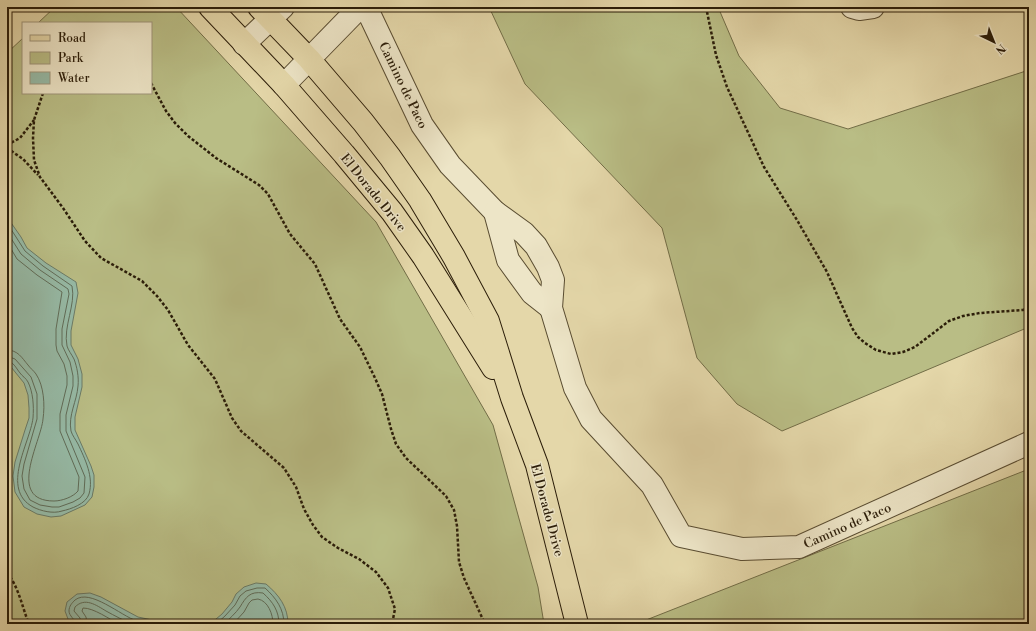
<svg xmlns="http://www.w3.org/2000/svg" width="1036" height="631" viewBox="0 0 1036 631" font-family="'Libre Bodoni',serif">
  <rect width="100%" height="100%" fill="#e4d7a9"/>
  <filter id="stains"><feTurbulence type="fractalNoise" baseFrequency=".005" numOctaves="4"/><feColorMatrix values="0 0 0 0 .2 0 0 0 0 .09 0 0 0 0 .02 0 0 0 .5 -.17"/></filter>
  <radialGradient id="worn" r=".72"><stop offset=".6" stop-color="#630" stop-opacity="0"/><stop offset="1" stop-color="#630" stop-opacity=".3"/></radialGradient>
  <g fill="#b9bd85" stroke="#726d47">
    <path d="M 55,7 L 176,7 L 376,222 L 493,425 L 538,587 L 544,624 L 7,624 L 7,53 L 23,38 L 23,93 L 151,93 L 151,23 L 38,23 Z"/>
    <path d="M 489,7 L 718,7 L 739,56 L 780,108 L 848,129 L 1029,70 L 1029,327 L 782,431 L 737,404 L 697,358 L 662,228 L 525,84 Z"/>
    <path d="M 1029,469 L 1029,624 L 636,624 Z"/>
  </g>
  <g fill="#96baa6" stroke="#6b7b67">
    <path d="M 7,217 L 21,237 L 27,248 L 46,263 L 76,282 L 78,293 L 71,331 L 71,345 L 78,359 L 82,374 L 82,387 L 75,417 L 75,430 L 91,466 L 94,475 L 94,487 L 92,497 L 85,505 L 61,516 L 51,517 L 37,514 L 24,507 L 15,492 L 13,476 L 15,462 L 25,430 L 29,418 L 29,408 L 28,395 L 24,383 L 7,362 Z"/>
    <path d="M 256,583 L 266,584 C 279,595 288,607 288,624 L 210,624 L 222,614 L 232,602 L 236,594 L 244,587 Z"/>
    <path d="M 90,593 L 101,597 L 138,617 L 171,624 L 73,624 L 68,619 L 65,611 L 67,602 L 77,594 Z"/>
  </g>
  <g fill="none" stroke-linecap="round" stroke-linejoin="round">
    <g stroke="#606c58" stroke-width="1">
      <path d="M 7,223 L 25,251 L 43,266 L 72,286 C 76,305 63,326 67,346 C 68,350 72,355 74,359 C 77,367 79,377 78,386 C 77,401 68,415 71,431 C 72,435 76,440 78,444 C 85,459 94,477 89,494 C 86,504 71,509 62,511 C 53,514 41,511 33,507 C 0,489 30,443 33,418 C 34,406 33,392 28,382 C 26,378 22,376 20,373 C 16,368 13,361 7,361"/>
      <path d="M 7,232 L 21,254 L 40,270 L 68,289 L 69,294 L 62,329 L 62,345 L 70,362 L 73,376 L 73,386 L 66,415 L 66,431 L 85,477 L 84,493 L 80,498 L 73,502 L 59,507 L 52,507 L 40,505 L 30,500 L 24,489 L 22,476 L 24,464 L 37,419 L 37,394 L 31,377 L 15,359 L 7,356"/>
      <path d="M 7,242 L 17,259 L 37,275 L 62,292 L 56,329 L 56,345 L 57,351 L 64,364 L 67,376 L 67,385 L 60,414 L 60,431 L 79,477 L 78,491 C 73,497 62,501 54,501 C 6,501 41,442 43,419 C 45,405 44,386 36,374 C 34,371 30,368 28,365 C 22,358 18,350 7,350"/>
      <path d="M 76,624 C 75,619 69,616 69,611 C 69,606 72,603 75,600 C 90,588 121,616 137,621 C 142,622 147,623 152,624"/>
      <path d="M 81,624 L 80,618 L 74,611 L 75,607 C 85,597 96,605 106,611 C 115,616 123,620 132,624"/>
      <path d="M 87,624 L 86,617 L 82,611 L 83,608 C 94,608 109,619 119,624"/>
      <path d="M 216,624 L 225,616 L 235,605 L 240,596 L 246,591 L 257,588 L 265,588 C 276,598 284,609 284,624"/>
      <path d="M 224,624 C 229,619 236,613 240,607 C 246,597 250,591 263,593 C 273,602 279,611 279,624"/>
      <path d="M 233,624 L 244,612 L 249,603 L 252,600 L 258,599 C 268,601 273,614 273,624"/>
    </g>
    <defs>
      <g id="minor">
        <path d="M 366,7 L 422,125 L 450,165 L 495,212 L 524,233 L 536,246 L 548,267 L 553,280 L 551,308 L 575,388 L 591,419 L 652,485 L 681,536 L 742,549 L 799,547 L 1029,443"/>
        <path d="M 852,7 L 859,9 L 873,7"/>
        <path d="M 244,44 L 283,7"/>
        <path d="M 284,85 L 360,7"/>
        <path d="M 495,212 L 508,260 L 532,293 L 551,308"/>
      </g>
      <g id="major">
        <path d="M 210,7 L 284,85 L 344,154 L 392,212 L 423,256 L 493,368"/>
        <path d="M 259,7 L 309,59 L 363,122 L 390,157 L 420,200 L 454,257 L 488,321 L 512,398 L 537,465 L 577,624"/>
      </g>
    </defs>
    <use href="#minor" stroke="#594c31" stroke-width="24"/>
    <use href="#major" stroke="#2b1d09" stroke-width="24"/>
    <g stroke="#2b1d09" stroke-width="2.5" stroke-dasharray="3 2" stroke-linecap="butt">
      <path d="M 706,7 L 716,55 L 727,87 L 764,167 L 797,220 L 827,272 L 852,328 L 858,337 L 865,343 L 876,350 L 891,354 L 903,352 L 915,347 L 949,321 L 963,316 L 980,313 L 1023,310 L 1029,308"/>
      <path d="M 151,83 L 166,111 L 175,123 L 188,136 L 216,158 L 259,185 L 268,194 L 290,234 L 315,264 L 340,319 L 360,347 L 375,378 L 382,394 L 391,429 L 396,444 L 406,458 L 446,496 L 454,510 L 457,526 L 459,562 L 464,578 L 485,624"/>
      <path d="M 43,93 L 34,120 L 33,138 L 34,160 L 40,177 L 63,208 L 85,241 L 101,258 L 142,281 L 157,296 L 168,310 L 188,345 L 215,379 L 232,418 L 241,431 L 284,468 L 296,487 L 304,509 L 313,525 L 322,537 L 338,548 L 359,559 L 376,572 L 388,588 L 395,609 L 392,624"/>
      <path d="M 7,145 L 20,138 L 34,120"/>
      <path d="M 7,148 L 23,159 L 38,175"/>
      <path d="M 7,573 C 19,587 22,607 29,624"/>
    </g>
    <use href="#minor" stroke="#ede5c7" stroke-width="22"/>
    <use href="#major" stroke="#e4d7a9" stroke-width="22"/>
  </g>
  <g text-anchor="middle" stroke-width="3" stroke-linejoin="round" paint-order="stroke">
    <g font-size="13" fill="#2b1d09" stroke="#ede5c7">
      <text transform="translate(404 85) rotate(64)" y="5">Camino de Paco</text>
      <text transform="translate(374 192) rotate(51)" y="5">El Dorado Drive</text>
      <text transform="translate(548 510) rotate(75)" y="5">El Dorado Drive</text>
      <text transform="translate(847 525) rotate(-24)" y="5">Camino de Paco</text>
    </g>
  </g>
  <rect width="1036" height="631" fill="none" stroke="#e4d7a9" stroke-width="24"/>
  <rect x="8" y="8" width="1020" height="615" fill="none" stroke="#2b1d09" stroke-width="2"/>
  <rect x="12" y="12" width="1012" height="607" fill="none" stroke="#2b1d09"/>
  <rect x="22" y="22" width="130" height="72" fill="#ede5c7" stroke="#9f957b"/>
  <rect x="30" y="35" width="20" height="6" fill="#e4d7a9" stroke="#9f957b"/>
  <text x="58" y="42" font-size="12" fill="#2b1d09">Road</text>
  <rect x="30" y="52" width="20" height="12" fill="#b9bd85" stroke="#9f957b"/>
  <text x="58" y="62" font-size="12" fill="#2b1d09">Park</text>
  <rect x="30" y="72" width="20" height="12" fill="#96baa6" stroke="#9f957b"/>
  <text x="58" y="82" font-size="12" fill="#2b1d09">Water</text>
  <g transform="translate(994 42) rotate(137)" stroke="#ede5c7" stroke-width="3" paint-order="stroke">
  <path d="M0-3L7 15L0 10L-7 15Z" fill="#2b1d09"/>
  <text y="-6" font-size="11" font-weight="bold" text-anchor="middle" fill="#2b1d09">N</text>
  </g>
  <rect width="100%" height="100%" filter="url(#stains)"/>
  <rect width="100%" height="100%" fill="url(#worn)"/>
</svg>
